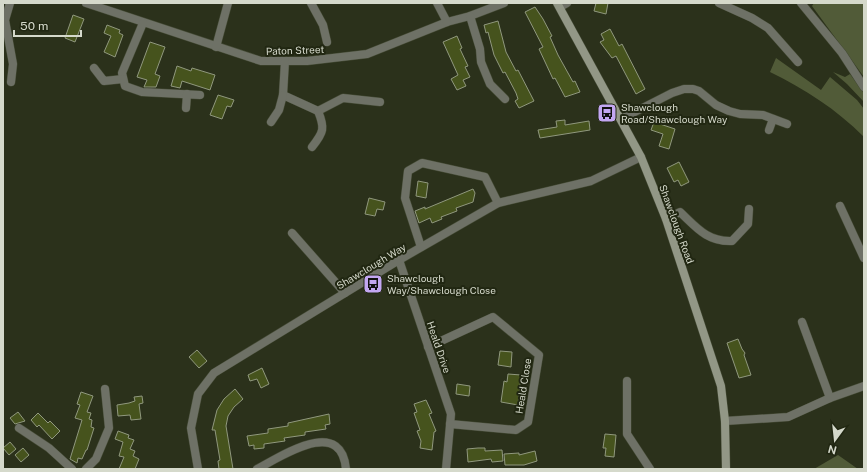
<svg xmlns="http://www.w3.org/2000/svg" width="867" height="472" viewBox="0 0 867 472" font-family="'Public Sans',sans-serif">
  <rect width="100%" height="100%" fill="#2b311b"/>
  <g fill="#515b38">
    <path d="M 814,3 L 864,3 L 864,77 L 812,6 Z"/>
    <path d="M 776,58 L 821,90 L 830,77 L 857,100 L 864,109 L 864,137 C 836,109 805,89 770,72 Z"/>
    <path d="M 833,72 L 845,77 L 850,74 L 864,93 L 864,102 L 847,84 Z"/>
    <path d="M 838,455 L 858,469 L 814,469 Z"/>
  </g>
  <g fill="#46531d" stroke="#90987e">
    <path d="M 596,3 L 608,3 L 606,14 L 594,11 Z"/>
    <path d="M 535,7 L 543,19 L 552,36 L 550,37 L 558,55 L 573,82 L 575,81 L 580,92 L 565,97 L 555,78 L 553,79 L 539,49 L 543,47 L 525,12 Z"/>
    <path d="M 73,15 L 84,19 L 75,42 L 65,38 Z"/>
    <path d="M 498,21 L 506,52 L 516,71 L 518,70 L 534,101 L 519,108 L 515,101 L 518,99 L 516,93 L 505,72 L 503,73 L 494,55 L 488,32 L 486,33 L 484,25 Z"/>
    <path d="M 107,25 L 120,30 L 119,33 L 123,35 L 115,57 L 104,52 L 111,36 L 104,33 Z"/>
    <path d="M 610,29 L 619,46 L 622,44 L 645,89 L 636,94 L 616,56 L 612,58 L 600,42 L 604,40 L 601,34 Z"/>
    <path d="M 457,36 L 462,48 L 460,49 L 468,66 L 465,67 L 470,77 L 463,80 L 466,86 L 457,90 L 451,79 L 458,75 L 443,42 Z"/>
    <path d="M 150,42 L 165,47 L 155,74 L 160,76 L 156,87 L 144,87 L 147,80 L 137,77 Z"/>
    <path d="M 177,66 L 191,71 L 192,68 L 215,75 L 210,90 L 182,81 L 180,88 L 171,86 Z"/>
    <path d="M 218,95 L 234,100 L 231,107 L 227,106 L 222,119 L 210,115 Z"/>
    <path d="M 565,120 L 565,125 L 589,121 L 590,130 L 540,138 L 538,130 L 557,127 L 556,121 Z"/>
    <path d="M 654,122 L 675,129 L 669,149 L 659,146 L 663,134 L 651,130 Z"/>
    <path d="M 679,162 L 689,182 L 681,186 L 678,180 L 674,182 L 667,168 Z"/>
    <path d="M 418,181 L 428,183 L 426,198 L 416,196 Z"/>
    <path d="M 473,189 L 475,193 L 473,202 L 456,208 L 457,211 L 441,217 L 442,219 L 432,223 L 430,218 L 419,223 L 415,211 L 425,207 L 425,209 Z"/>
    <path d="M 369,198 L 385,202 L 383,210 L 377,209 L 375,216 L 365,214 Z"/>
    <path d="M 738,339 L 742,349 L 745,353 L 744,355 L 751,375 L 739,378 L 727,343 Z"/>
    <path d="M 197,350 L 207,361 L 199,368 L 189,357 Z"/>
    <path d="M 500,351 L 512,352 L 511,367 L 498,365 Z"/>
    <path d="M 262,368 L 269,384 L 261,388 L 257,379 L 250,381 L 248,375 Z"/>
    <path d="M 508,374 L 521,375 L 518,405 L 501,402 L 504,381 L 507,382 Z"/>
    <path d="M 457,384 L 470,386 L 469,396 L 456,394 Z"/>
    <path d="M 235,389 L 243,399 L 234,407 L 228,416 L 226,426 L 233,469 L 219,469 L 218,461 L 220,460 L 215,430 L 212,430 L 217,410 L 224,399 Z"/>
    <path d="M 81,392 L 93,396 L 87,412 L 91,413 L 89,419 L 92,420 L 91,427 L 94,428 L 87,450 L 86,450 L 82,459 L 78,458 L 77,463 L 70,459 L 82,420 L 75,418 L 80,405 L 77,404 Z"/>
    <path d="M 142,396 L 143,403 L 139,404 L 141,419 L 131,420 L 130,415 L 118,416 L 117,405 L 129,403 L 135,401 L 134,397 Z"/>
    <path d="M 426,400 L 432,413 L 429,414 L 436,431 L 434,432 L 432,450 L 420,448 L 421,441 L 417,431 L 420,430 L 414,413 L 417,412 L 414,404 Z"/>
    <path d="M 18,412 L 25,421 L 15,424 L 10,418 Z"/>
    <path d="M 38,413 L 48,423 L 50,421 L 60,431 L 52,439 L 39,425 L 37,427 L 31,420 Z"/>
    <path d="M 329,414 L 330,424 L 325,425 L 326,429 L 305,432 L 305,435 L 284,438 L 285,441 L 264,444 L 264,448 L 254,449 L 254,445 L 249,446 L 247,436 L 268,433 L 268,429 L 288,426 L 288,423 Z"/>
    <path d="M 118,431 L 129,435 L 128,438 L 134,440 L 130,449 L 135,451 L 133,456 L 139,459 L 135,469 L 119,469 L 124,457 L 119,456 L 123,442 L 115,439 Z"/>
    <path d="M 605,434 L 616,435 L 614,457 L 605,456 L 606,448 L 603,448 Z"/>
    <path d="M 10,442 L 16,449 L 9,455 L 3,448 Z"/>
    <path d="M 23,448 L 29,455 L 21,462 L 15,455 Z"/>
    <path d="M 478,448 L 485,448 L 485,451 L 502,450 L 503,461 L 492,462 L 491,459 L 468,462 L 467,449 Z"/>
    <path d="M 535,451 L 537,461 L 524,465 L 505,465 L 504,454 L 519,453 L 519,455 Z"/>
  </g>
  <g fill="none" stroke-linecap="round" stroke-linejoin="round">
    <defs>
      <g id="minor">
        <path d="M 10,3 L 5,20 L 13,64 L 11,82"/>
        <path d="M 86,3 L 261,61 L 307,61 L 367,54 L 447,22 L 470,16 L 504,3"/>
        <path d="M 311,3 L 323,25 L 327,42"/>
        <path d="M 437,3 L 447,22"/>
        <path d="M 719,3 L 752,18 L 768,28 L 798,62"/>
        <path d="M 801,3 L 842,53 L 864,87"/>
        <path d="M 560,7 L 567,3"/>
        <path d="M 470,16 L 480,49 L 481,62 L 490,84 L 505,99"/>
        <path d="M 143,23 L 122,73 L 125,86 L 142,92 L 200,95"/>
        <path d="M 216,47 L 228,3"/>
        <path d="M 285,61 L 283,95 L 318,111 L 343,98 L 380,102"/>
        <path d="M 94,68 L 104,81 L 123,79"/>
        <path d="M 186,108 L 187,94"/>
        <path d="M 621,119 L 672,93 L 684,89 L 693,89 L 699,91 L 716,105 L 729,111 L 740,114 L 763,115 L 787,124"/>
        <path d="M 271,122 L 279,110 L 283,95"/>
        <path d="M 769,130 L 773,119"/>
        <path d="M 312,147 C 324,132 325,128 318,111"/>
        <path d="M 840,206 L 864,258"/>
        <path d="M 666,219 L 680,212 C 696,227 707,242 732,241 L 748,224 L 749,209"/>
        <path d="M 292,233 L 345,293"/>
        <path d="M 421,247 L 405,198 L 408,171 L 422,163 L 485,177 L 498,203"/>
        <path d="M 399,260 L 451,414 L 446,469"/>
        <path d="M 802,322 L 830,398"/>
        <path d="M 428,347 L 493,317 L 539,355 L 528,422 L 516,430 L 450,424"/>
        <path d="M 627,381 L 627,434 L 650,469"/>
        <path d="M 725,421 L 788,417 L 830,398 L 864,386"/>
        <path d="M 19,428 L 49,448 L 72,469"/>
        <path d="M 86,469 L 96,459 L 109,428 L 105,389"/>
        <path d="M 198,469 L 191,428 L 198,394 L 214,373 L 399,260 L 498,203 L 591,181 L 641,157"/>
        <path d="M 257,469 C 282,456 341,416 346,469"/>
      </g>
      <path id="secondary" d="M 557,3 L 641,157 L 666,219 L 721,386 L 725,421 L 726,469"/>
    </defs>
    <use href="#minor" stroke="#464c37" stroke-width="9"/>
    <use href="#secondary" stroke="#464c37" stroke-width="9"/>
    <use href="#minor" stroke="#6e7166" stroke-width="8"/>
    <use href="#secondary" stroke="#929786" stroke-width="8"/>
  </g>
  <defs>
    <symbol id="bus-square" viewBox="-11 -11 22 22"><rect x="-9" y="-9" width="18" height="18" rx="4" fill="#c3a7f2" stroke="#212712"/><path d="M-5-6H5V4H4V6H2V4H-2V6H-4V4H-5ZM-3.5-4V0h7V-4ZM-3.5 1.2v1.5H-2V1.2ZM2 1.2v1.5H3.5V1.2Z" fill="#111"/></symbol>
  </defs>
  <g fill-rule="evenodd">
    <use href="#bus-square" x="596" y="102" width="22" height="22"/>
    <use href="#bus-square" x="362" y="273" width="22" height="22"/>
  </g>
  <g text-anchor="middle" stroke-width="4" stroke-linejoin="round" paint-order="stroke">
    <g font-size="10" fill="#d5d9cb" stroke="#212712">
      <text transform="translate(295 50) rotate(-2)" y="4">Paton Street</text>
      <text transform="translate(677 224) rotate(70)" y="4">Shawclough Road</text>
      <text transform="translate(371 266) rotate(-31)" y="4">Shawclough Way</text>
      <text transform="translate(439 347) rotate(71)" y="4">Heald Drive</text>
      <text transform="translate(523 386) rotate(-81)" y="4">Heald Close</text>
    </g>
    <g font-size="10" fill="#d5d9cb" stroke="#212712" text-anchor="start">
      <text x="621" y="111">Shawclough<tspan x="621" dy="12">Road/Shawclough Way</tspan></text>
      <text x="387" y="282">Shawclough<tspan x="387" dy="12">Way/Shawclough Close</tspan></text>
    </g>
  </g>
  <rect width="867" height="472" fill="none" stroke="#d5d9cb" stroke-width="8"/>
  <g transform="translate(835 440) rotate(195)" stroke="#212712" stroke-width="3" paint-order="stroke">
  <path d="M0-3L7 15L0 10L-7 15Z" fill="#d5d9cb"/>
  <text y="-6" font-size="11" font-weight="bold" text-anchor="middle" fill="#d5d9cb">N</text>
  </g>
  <path d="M14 30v6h67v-6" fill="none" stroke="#d5d9cb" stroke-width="2"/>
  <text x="20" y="30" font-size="12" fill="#d5d9cb" stroke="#212712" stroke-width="3" paint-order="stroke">50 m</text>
</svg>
